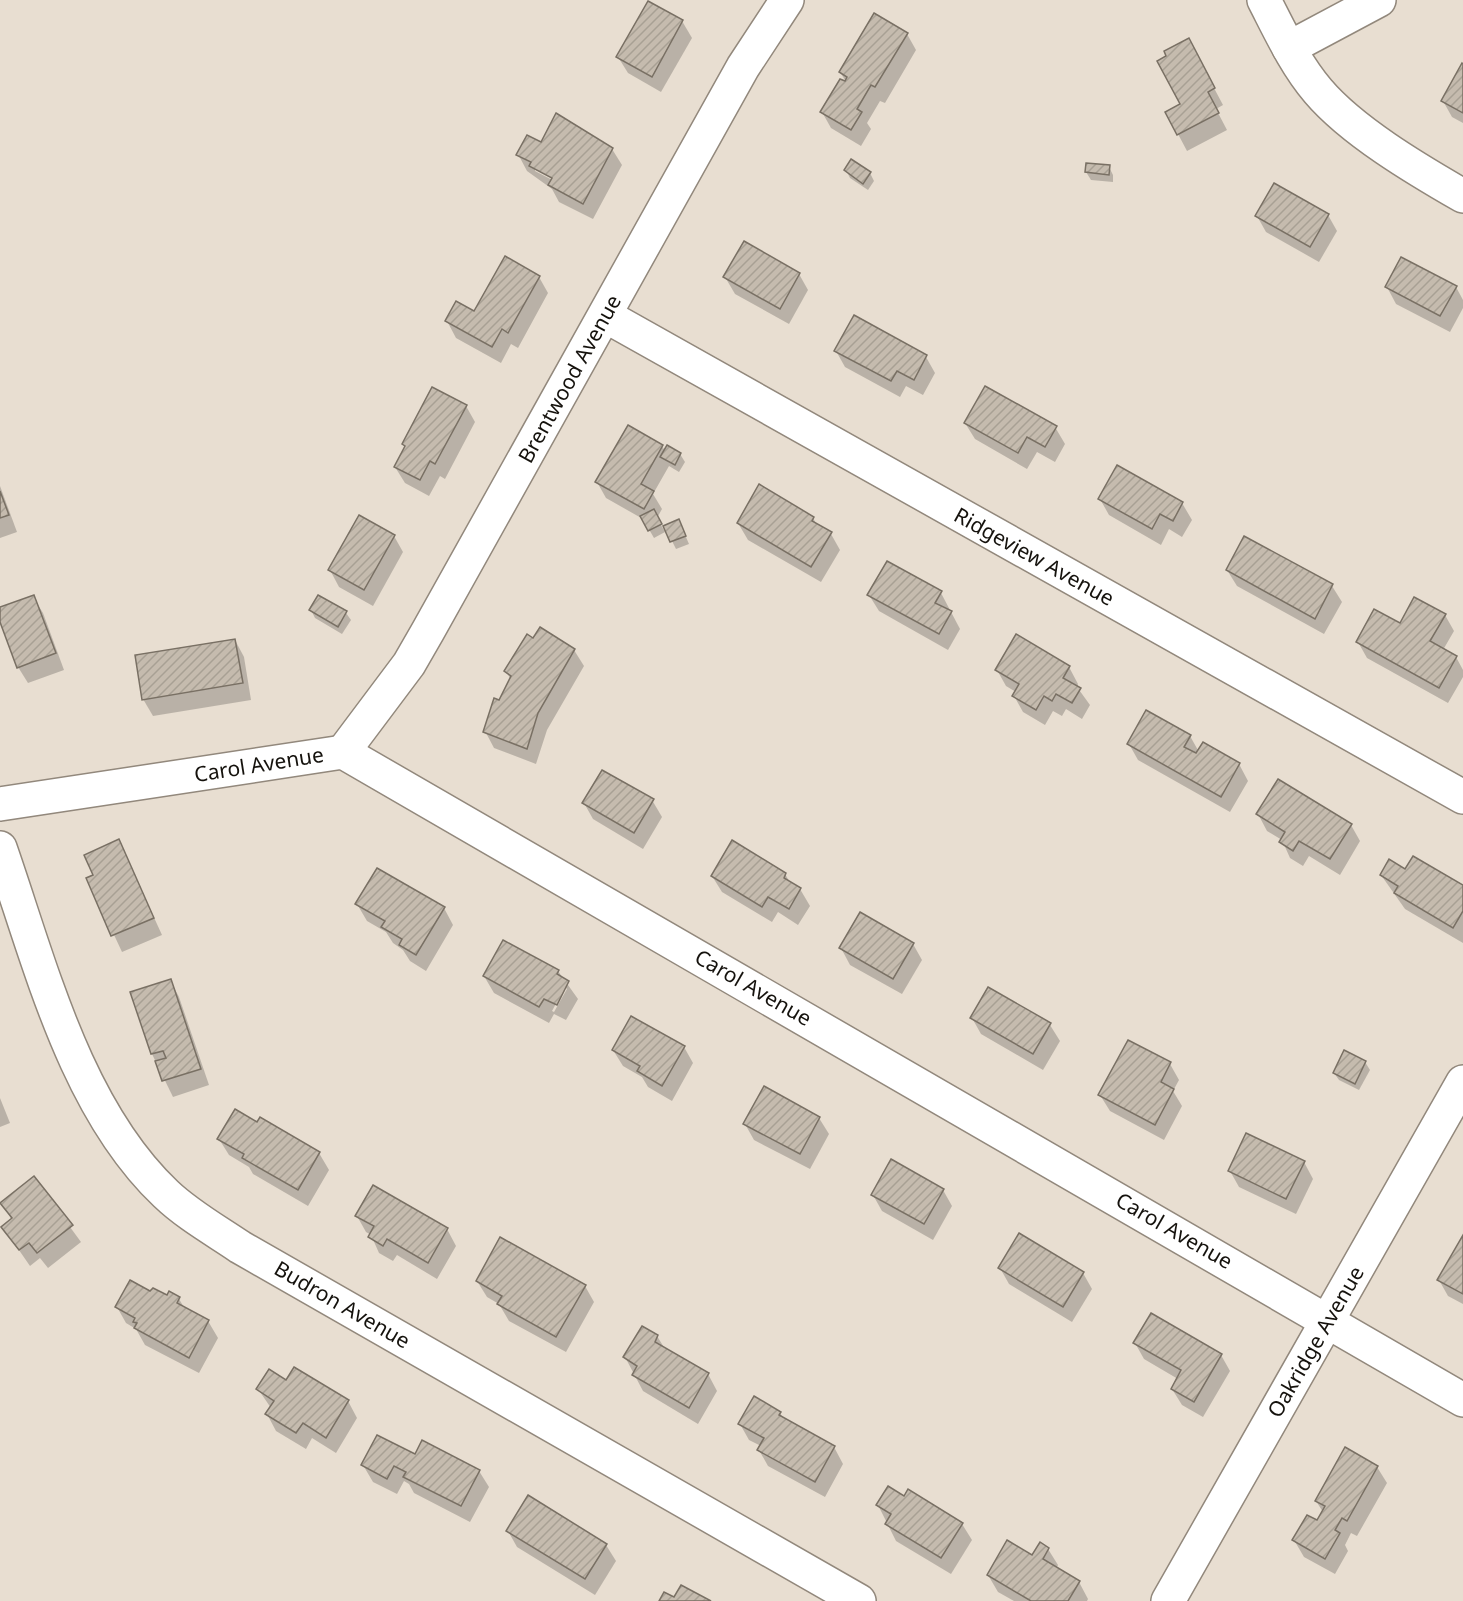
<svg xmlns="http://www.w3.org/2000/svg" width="1463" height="1601" viewBox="0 0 1463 1601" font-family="'Noto Sans',sans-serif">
  <defs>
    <pattern id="building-hatch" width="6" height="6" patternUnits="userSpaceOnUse" patternTransform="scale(1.5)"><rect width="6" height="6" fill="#c5bbae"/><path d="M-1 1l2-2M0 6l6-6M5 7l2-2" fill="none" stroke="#a8a094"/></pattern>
  </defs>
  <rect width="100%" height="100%" fill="#e8ded1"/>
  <g fill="#0003" fill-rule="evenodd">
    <path d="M 648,3 L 682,21 L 692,38 L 661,92 L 628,73 L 618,57 Z"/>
    <path d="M 907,34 L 916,50 L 885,103 L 880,101 L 867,123 L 871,129 L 861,146 L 831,128 L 822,112 L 848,85 L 840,72 Z"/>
    <path d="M 1197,56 L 1223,105 L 1216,109 L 1227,130 L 1187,151 L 1178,134 L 1182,105 Z"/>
    <path d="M 1463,65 L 1463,123 L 1452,117 L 1443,101 Z"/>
    <path d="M 542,144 L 612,149 L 622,165 L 593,219 L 559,202 L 552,189 L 527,171 L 518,154 ZM 535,168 L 559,181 L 558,183 L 535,171 Z"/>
    <path d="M 1109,167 L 1113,175 L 1113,182 L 1091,180 L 1086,172 Z"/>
    <path d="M 846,170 L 870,173 L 874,181 L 868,190 L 850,178 Z"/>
    <path d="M 1328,215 L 1337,231 L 1319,262 L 1266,232 L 1257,216 Z"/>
    <path d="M 799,274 L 808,290 L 789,324 L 735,294 L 725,277 Z"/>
    <path d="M 539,277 L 548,293 L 518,348 L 511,344 L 501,363 L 456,338 L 447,321 L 475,313 Z"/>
    <path d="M 1387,287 L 1456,287 L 1463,300 L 1463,308 L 1450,332 L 1396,304 Z"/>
    <path d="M 836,351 L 926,357 L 935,373 L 923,395 L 906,386 L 900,397 L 845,367 Z"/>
    <path d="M 466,406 L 475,422 L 445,479 L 440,476 L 429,496 L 405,483 L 395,467 L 406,448 L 403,444 Z"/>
    <path d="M 965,423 L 1055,427 L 1065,444 L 1055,462 L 1037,452 L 1027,469 L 975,439 Z"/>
    <path d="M 662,446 L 665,451 L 667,447 L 680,454 L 685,462 L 679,472 L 669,466 L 653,494 L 662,509 L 657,518 L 665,532 L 654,538 L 643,519 L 606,498 L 597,482 Z"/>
    <path d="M 0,486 L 17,532 L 0,538 Z"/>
    <path d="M 1100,499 L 1182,503 L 1192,520 L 1182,537 L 1169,529 L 1161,545 L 1109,515 Z"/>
    <path d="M 813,518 L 817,525 L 831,534 L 840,550 L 821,582 L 748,540 L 738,523 Z"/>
    <path d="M 679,521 L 689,544 L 676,549 L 665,527 Z"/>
    <path d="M 394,536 L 403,552 L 373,606 L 339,587 L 330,570 Z"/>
    <path d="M 1245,538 L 1332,586 L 1342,602 L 1324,634 L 1237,586 L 1227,570 Z"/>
    <path d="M 941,593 L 960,629 L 948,650 L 879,611 L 869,595 Z"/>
    <path d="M 33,597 L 43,613 L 64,670 L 28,683 L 18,667 L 0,618 L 0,609 Z"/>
    <path d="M 319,597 L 346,613 L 351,620 L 342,634 L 315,618 L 311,610 Z"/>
    <path d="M 1445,615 L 1454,631 L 1443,650 L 1456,657 L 1463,670 L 1463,677 L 1448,703 L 1367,658 L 1358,642 L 1400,625 Z"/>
    <path d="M 235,640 L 244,657 L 251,700 L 153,716 L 143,699 Z"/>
    <path d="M 533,640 L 574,650 L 584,666 L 547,730 L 536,764 L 494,748 L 485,731 L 511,680 L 506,671 Z"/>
    <path d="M 1069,667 L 1078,684 L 1077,687 L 1090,705 L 1082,719 L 1066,709 L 1062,716 L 1053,711 L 1045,725 L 1023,712 L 1014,696 L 1016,692 L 1006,686 L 997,670 Z"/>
    <path d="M 1190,736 L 1199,752 L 1239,764 L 1248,781 L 1230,812 L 1138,760 L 1129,744 Z"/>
    <path d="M 652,800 L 662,817 L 643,849 L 593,819 L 584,803 Z"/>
    <path d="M 1258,814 L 1351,825 L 1360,841 L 1340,875 L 1309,856 L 1303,866 L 1290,858 L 1282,840 L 1267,831 Z"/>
    <path d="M 119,841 L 162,935 L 122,952 L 88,879 L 95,876 Z"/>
    <path d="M 1406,871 L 1463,886 L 1463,943 L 1405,909 L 1381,875 Z"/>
    <path d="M 785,874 L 791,884 L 800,889 L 810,906 L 798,925 L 778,912 L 772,922 L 722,892 L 712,876 Z"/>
    <path d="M 357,904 L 444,908 L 453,925 L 426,971 L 410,961 L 403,950 L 393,943 L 386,932 L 367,921 Z"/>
    <path d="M 913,944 L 922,960 L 902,994 L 850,965 L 841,948 Z"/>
    <path d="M 558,971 L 578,999 L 566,1020 L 554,1014 L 549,1023 L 494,993 L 484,976 ZM 565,987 L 567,989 L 554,1012 L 552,1011 Z"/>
    <path d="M 170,980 L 179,997 L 209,1085 L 173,1097 L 152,1054 Z"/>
    <path d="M 989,989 L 1050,1025 L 1060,1041 L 1043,1070 L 981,1034 L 972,1018 Z"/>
    <path d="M 684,1047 L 693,1063 L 672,1101 L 648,1087 L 642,1077 L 623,1066 L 613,1050 Z"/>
    <path d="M 1365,1062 L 1370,1070 L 1359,1090 L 1339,1080 L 1334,1073 Z"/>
    <path d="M 1170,1064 L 1179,1080 L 1173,1091 L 1182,1106 L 1164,1140 L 1110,1111 L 1100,1095 Z"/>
    <path d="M 0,1098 L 10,1123 L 0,1127 Z"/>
    <path d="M 819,1118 L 829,1134 L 810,1169 L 754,1140 L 745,1124 Z"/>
    <path d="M 260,1119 L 319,1153 L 329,1170 L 308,1206 L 253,1174 L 249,1167 L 229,1155 L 219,1139 L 257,1124 Z"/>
    <path d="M 1304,1162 L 1313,1179 L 1296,1214 L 1239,1187 L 1230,1171 Z"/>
    <path d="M 34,1178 L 81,1242 L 48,1268 L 40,1258 L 30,1266 L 3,1227 L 12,1220 L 2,1203 Z"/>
    <path d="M 943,1190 L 952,1206 L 933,1240 L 882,1211 L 873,1195 Z"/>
    <path d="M 357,1216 L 447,1229 L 456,1246 L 437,1279 L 397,1255 L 393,1261 L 379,1253 L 371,1235 L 366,1232 Z"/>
    <path d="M 1463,1238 L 1463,1304 L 1448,1296 L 1439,1280 Z"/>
    <path d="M 1000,1268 L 1083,1273 L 1092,1289 L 1072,1322 L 1009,1284 Z"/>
    <path d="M 477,1281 L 585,1286 L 594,1302 L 566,1352 L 509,1321 L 499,1304 L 487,1297 Z"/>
    <path d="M 151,1293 L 179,1299 L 185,1309 L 208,1321 L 218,1338 L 199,1373 L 145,1345 L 136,1329 L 126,1323 L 117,1307 Z"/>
    <path d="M 657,1336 L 665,1349 L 708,1374 L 717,1391 L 698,1424 L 643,1391 L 625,1357 Z"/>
    <path d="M 1135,1343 L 1221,1355 L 1230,1371 L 1203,1417 L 1182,1405 L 1172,1389 L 1178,1379 L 1144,1359 Z"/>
    <path d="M 286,1382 L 348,1401 L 357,1418 L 336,1453 L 312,1438 L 306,1449 L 276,1431 L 267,1414 L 271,1408 L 258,1389 Z"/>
    <path d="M 780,1413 L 785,1421 L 834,1447 L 843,1464 L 825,1497 L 768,1466 L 759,1450 L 761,1446 L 749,1440 L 740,1424 Z"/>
    <path d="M 415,1456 L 479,1471 L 489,1487 L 470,1522 L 414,1493 L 409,1484 L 404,1481 L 397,1494 L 373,1482 L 363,1465 Z"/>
    <path d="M 1377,1467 L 1387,1483 L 1357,1536 L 1351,1533 L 1345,1545 L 1348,1551 L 1335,1574 L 1304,1557 L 1294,1540 L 1317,1522 L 1323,1512 L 1316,1501 Z"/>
    <path d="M 904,1498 L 962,1524 L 972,1540 L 951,1574 L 896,1541 L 878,1505 Z"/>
    <path d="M 508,1531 L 606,1545 L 616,1561 L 595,1595 L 517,1547 Z"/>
    <path d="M 1048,1549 L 1058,1565 L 1056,1569 L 1079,1582 L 1088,1599 L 1087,1601 L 1014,1601 L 998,1592 L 988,1575 Z"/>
  </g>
  <g fill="url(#building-hatch)" stroke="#797064" stroke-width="1.5">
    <path d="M 648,1 L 683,20 L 652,77 L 616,57 Z"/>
    <path d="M 874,13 L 908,33 L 875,87 L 871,85 L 857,109 L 862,112 L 851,130 L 820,112 L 840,79 L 845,81 L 847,77 L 839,72 Z"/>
    <path d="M 1189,38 L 1215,88 L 1208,92 L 1219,113 L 1177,135 L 1165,112 L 1180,104 L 1157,61 L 1166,56 L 1164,51 Z"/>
    <path d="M 1462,63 L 1463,64 L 1463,113 L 1441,101 Z"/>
    <path d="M 556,113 L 613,148 L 583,204 L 548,185 L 552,178 L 529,166 L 531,162 L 516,155 L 527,135 L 541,142 Z"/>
    <path d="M 851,159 L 871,172 L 863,184 L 844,170 Z"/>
    <path d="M 1086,163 L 1110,165 L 1109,175 L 1085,172 Z"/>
    <path d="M 1274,183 L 1329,214 L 1310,247 L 1255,216 Z"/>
    <path d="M 744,241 L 800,273 L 780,309 L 723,277 Z"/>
    <path d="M 505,256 L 540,276 L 508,333 L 502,329 L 492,347 L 445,321 L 456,301 L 474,311 Z"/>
    <path d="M 1401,257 L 1457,286 L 1440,316 L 1385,287 Z"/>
    <path d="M 854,315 L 927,355 L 914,380 L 897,371 L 891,381 L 834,351 Z"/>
    <path d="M 985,386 L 1057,426 L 1045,447 L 1027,437 L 1018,453 L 964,423 Z"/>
    <path d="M 432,387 L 467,405 L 435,464 L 430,461 L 420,480 L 394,467 L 405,446 L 402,444 Z"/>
    <path d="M 628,425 L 663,445 L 641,484 L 654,491 L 644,509 L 595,482 Z"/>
    <path d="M 667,445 L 681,453 L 675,465 L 660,457 Z"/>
    <path d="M 1117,465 L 1183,502 L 1173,521 L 1160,514 L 1152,529 L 1098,499 Z"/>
    <path d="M 759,484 L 814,517 L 812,521 L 832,532 L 811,567 L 737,523 Z"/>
    <path d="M 0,491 L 9,515 L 0,518 Z"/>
    <path d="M 654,509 L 662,524 L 648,531 L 640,516 Z"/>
    <path d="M 359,515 L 395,535 L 364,590 L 328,570 Z"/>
    <path d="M 679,519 L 686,536 L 670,542 L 663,526 Z"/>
    <path d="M 1244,536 L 1333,584 L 1315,619 L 1226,570 Z"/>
    <path d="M 887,561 L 942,591 L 935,603 L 952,611 L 939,634 L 867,595 Z"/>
    <path d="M 34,595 L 56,653 L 17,668 L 0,622 L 0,607 Z"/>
    <path d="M 318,595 L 347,611 L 338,627 L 309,610 Z"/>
    <path d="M 1414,597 L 1446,614 L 1430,641 L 1457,656 L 1439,688 L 1356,642 L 1374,609 L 1400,623 Z"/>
    <path d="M 540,627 L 575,649 L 538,713 L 527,749 L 483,732 L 494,698 L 499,700 L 511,676 L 504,671 L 527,634 L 533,638 Z"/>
    <path d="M 1016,634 L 1070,666 L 1063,678 L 1081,688 L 1072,703 L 1056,694 L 1052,701 L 1044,696 L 1036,710 L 1012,696 L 1019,684 L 995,670 Z"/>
    <path d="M 235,639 L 243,683 L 142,700 L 135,655 Z"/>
    <path d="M 1146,710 L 1191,735 L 1184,747 L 1196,753 L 1203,742 L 1240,763 L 1221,797 L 1127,744 Z"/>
    <path d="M 602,770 L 654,799 L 634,833 L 582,803 Z"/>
    <path d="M 1278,779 L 1352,824 L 1330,859 L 1299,841 L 1293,851 L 1279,842 L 1285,832 L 1256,814 Z"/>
    <path d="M 119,839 L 154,918 L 111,936 L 86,878 L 93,875 L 84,855 Z"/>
    <path d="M 732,840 L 786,873 L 784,878 L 801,888 L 789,909 L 768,897 L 762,907 L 711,876 Z"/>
    <path d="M 1413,856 L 1463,885 L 1463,911 L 1453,928 L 1394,893 L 1398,886 L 1380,875 L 1389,859 L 1405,869 Z"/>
    <path d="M 377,868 L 445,907 L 416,955 L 399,945 L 402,939 L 381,927 L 385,921 L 355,904 Z"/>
    <path d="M 860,912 L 914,943 L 893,979 L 839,948 Z"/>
    <path d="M 503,940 L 559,970 L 557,974 L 569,981 L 557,1005 L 544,999 L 539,1007 L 483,976 Z"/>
    <path d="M 171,979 L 201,1069 L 162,1081 L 155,1061 L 166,1058 L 163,1051 L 151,1054 L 130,992 Z"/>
    <path d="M 988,987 L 1051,1023 L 1033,1054 L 970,1018 Z"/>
    <path d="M 631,1016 L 685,1046 L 662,1086 L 637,1071 L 640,1066 L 612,1050 Z"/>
    <path d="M 1128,1040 L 1171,1062 L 1161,1082 L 1174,1089 L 1155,1125 L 1098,1095 Z"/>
    <path d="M 1344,1050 L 1366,1061 L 1355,1084 L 1333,1073 Z"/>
    <path d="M 764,1086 L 820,1117 L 800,1154 L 743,1124 Z"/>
    <path d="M 235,1109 L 257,1122 L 260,1117 L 320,1152 L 298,1190 L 242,1158 L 244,1154 L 217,1139 Z"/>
    <path d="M 1246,1133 L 1305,1161 L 1286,1199 L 1228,1171 Z"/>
    <path d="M 891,1159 L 944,1189 L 924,1224 L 871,1195 Z"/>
    <path d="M 34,1176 L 73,1225 L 37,1253 L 29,1243 L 19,1250 L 1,1227 L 12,1218 L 0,1203 Z"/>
    <path d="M 373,1185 L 448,1228 L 428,1263 L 387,1239 L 383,1246 L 368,1237 L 374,1226 L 355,1216 Z"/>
    <path d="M 1019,1233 L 1084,1272 L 1063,1307 L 998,1268 Z"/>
    <path d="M 1463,1235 L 1463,1294 L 1437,1280 Z"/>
    <path d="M 500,1237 L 586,1285 L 556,1337 L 497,1304 L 502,1296 L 476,1281 Z"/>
    <path d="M 130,1280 L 150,1291 L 153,1288 L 167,1295 L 169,1291 L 180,1297 L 177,1303 L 209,1320 L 189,1358 L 134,1328 L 137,1323 L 133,1322 L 135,1318 L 115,1307 Z"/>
    <path d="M 1151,1313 L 1222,1354 L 1194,1402 L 1171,1389 L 1181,1370 L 1133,1343 Z"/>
    <path d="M 642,1326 L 658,1335 L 655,1342 L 709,1373 L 689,1408 L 632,1375 L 637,1366 L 623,1357 Z"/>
    <path d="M 294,1367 L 349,1400 L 326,1438 L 303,1423 L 296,1433 L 265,1414 L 274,1401 L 256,1389 L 269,1369 L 286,1380 Z"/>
    <path d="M 754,1396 L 781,1412 L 779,1415 L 835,1446 L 815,1482 L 757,1450 L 764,1438 L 738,1424 Z"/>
    <path d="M 377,1435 L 415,1454 L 422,1440 L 480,1470 L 461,1506 L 403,1477 L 406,1472 L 394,1466 L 387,1479 L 361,1465 Z"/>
    <path d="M 1345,1447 L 1378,1466 L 1347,1521 L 1342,1518 L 1335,1530 L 1340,1533 L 1325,1559 L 1292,1540 L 1307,1515 L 1317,1520 L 1325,1506 L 1315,1501 Z"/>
    <path d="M 888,1486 L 904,1496 L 908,1489 L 963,1523 L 941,1558 L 885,1524 L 891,1514 L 876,1505 Z"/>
    <path d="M 528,1495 L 607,1544 L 585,1579 L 506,1531 Z"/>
    <path d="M 1007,1540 L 1032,1555 L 1040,1542 L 1049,1548 L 1043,1559 L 1080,1581 L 1068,1601 L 1031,1601 L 987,1575 Z"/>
    <path d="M 681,1585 L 711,1601 L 659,1601 L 664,1592 L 674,1597 Z"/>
  </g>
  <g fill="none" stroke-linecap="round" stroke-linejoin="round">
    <defs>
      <g id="street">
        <path d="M 1264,0 C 1280,31 1295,64 1318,91 C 1352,131 1416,169 1463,196"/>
        <path d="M 1289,48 L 1379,0"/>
        <path d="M 606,316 L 1463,797"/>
        <path d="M 343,752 L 409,664 L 428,631 L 743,67 L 787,0"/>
        <path d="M 0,804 L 343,752 L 1463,1400"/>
        <path d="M 0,848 C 40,963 75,1108 166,1194 C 188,1215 215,1230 240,1247 L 859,1601"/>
        <path d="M 1168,1601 L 1463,1082"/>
      </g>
    </defs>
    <use href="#street" stroke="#92887c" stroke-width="36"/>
    <use href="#street" stroke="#fff" stroke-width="33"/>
  </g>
  <g text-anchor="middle" stroke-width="6" stroke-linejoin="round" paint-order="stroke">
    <g font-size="21" fill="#15120d" stroke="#fff">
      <text transform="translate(570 379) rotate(-61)" y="7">Brentwood Avenue</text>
      <text transform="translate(1034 557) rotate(29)" y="7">Ridgeview Avenue</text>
      <text transform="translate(259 765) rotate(-9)" y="7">Carol Avenue</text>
      <text transform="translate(753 988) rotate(30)" y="7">Carol Avenue</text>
      <text transform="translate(1174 1231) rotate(30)" y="7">Carol Avenue</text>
      <text transform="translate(342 1305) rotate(30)" y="7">Budron Avenue</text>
      <text transform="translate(1316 1342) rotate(-60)" y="7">Oakridge Avenue</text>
    </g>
  </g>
</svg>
